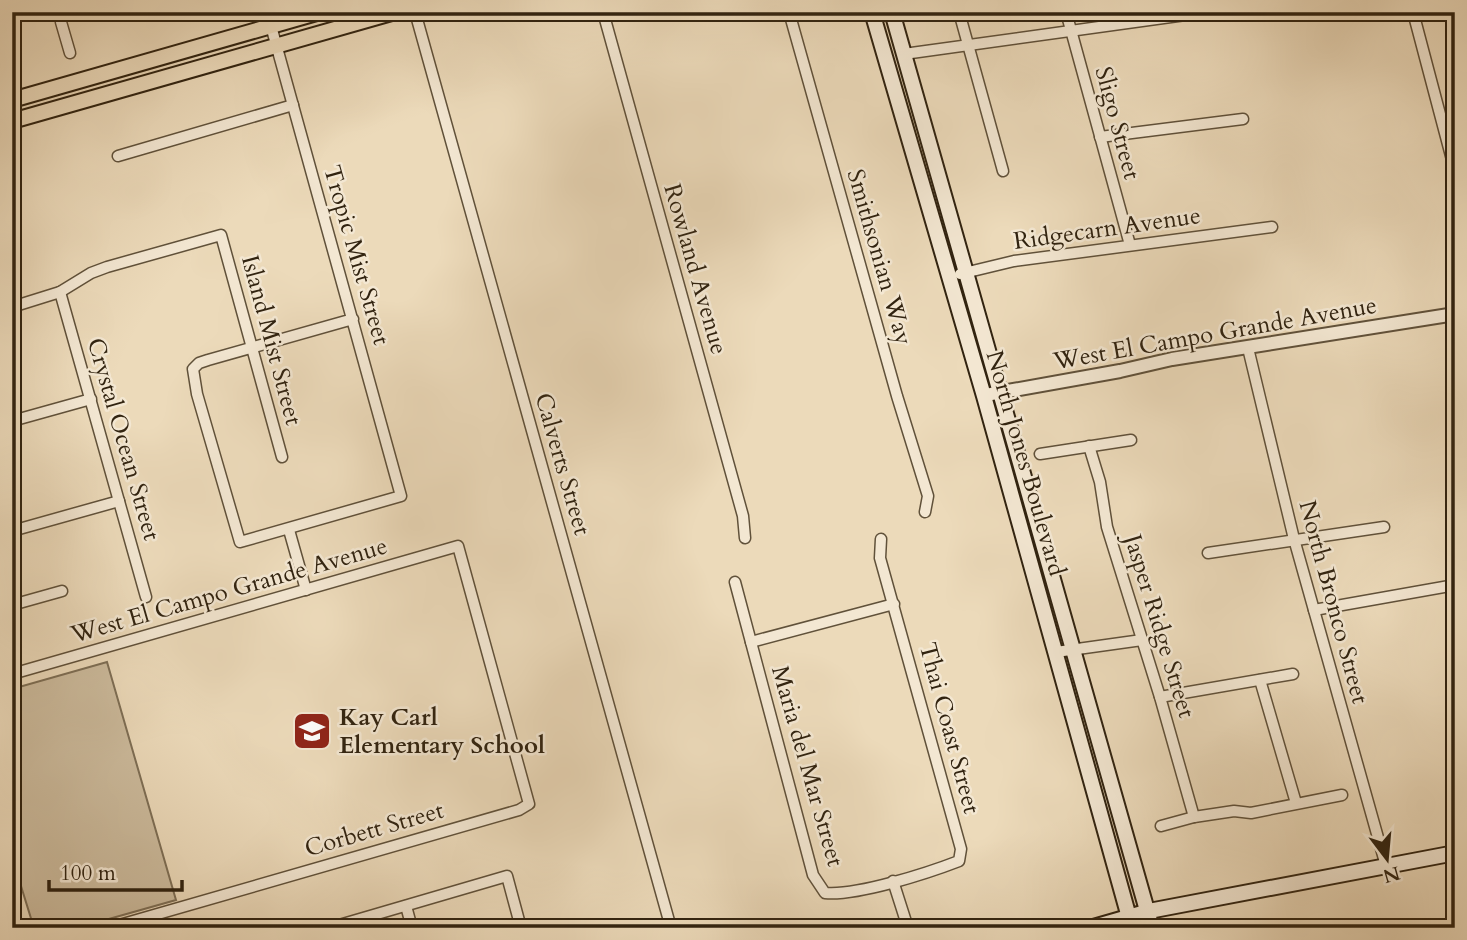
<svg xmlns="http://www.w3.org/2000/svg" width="1467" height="940" viewBox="0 0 1467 940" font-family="Cardo,serif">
  <rect width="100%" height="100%" fill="#ecdaba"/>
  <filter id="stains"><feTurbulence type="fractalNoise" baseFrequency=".00286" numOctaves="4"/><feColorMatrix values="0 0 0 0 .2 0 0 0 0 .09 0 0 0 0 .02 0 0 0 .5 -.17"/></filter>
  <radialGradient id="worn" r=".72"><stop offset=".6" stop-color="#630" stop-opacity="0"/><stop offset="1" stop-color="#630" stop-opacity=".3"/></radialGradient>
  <path fill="#ccbb9d" stroke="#7e6f56" stroke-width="2" d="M 107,662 L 176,900 L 77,928 L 34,928 L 12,857 L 12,689 Z"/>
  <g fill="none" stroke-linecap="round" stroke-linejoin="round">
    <defs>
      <g id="minor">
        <path d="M 63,12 L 61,22 L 70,53"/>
        <path d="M 415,12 L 671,928"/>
        <path d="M 603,12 L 743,516 L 745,538"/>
        <path d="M 789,12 L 897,396 L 928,496 L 925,512"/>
        <path d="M 959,12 L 1003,171"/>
        <path d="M 1066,12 L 1130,245"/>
        <path d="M 1413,12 L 1455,171"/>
        <path d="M 271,26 L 401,496 L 240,542 L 197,394 L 193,369 L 199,363 L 208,360 L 353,319"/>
        <path d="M 904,54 L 1207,12"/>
        <path d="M 1100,137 L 1243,119"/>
        <path d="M 118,156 L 293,105"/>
        <path d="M 960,274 L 1014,261 L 1272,227"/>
        <path d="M 60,292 L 146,597"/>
        <path d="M 12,307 L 60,292 L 91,273 L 107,267 L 221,235 L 282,457"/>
        <path d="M 1248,348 L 1294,539 L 1386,866"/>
        <path d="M 12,421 L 91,399"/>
        <path d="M 1089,446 L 1100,482 L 1107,527 L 1160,697 L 1194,817"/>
        <path d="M 1040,454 L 1131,440"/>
        <path d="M 289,530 L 306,590"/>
        <path d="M 12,531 L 119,501"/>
        <path d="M 1208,553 L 1384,527"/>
        <path d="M 735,582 L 813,875 L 825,893 C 857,896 928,873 959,861 L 961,849 L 880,558 L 881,539"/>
        <path d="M 12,605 L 62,591"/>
        <path d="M 1314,610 L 1455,585"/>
        <path d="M 751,642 L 894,604"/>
        <path d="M 1056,652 L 1142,640"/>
        <path d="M 12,674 L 458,546 L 529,804 L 519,810 L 109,928"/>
        <path d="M 1260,680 L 1296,803"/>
        <path d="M 1160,697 L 1293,674"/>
        <path d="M 1161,826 L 1194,817 L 1234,811 L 1251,813 L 1342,795"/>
        <path d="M 893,881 L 908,928"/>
        <path d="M 406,906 L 412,928"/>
        <path d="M 329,928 L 507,876 L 521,928"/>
      </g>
      <path id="tertiary" d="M 991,394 L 1120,371 L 1172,359 L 1455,314"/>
      <g id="secondary">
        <path d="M 872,12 L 984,396 L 1132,928"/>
        <path d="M 892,12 L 1152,928"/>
        <path d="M 1090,928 L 1149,911 L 1455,853"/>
      </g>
      <g id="primary">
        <path d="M 12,100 L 320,12"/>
        <path d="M 12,121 L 395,12"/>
      </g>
    </defs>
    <use href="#minor" stroke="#60513a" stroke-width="13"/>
    <use href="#tertiary" stroke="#60513a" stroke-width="16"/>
    <use href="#secondary" stroke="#312310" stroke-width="18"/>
    <use href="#primary" stroke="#312310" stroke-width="18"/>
    <use href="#minor" stroke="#f3e7d2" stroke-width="10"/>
    <use href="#tertiary" stroke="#f3e7d2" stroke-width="12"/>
    <use href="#secondary" stroke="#f3e7d2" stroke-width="14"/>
    <use href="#primary" stroke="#ecdaba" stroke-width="14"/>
  </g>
  <defs>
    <symbol id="school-square" viewBox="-11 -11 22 22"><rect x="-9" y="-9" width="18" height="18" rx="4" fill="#8f2418" stroke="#f3e7d2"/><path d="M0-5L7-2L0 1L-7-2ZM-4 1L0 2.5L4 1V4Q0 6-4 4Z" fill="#fff"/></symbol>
  </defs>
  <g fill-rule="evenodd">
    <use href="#school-square" x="290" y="709" width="44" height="44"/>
  </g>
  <g text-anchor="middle" stroke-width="5" stroke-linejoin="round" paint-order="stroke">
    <g font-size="24" fill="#312310" stroke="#f3e7d2">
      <text transform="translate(1118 123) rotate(75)" y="8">Sligo Street</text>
      <text transform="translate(1107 228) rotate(-8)" y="8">Ridgecarn Avenue</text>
      <text transform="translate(357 255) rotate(74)" y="8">Tropic Mist Street</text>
      <text transform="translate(880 257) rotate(74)" y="8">Smithsonian Way</text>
      <text transform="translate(696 269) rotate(74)" y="8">Rowland Avenue</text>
      <text transform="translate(1215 333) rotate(-10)" y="8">West El Campo Grande Avenue</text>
      <text transform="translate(272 340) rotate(75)" y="8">Island Mist Street</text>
      <text transform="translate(124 439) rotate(74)" y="8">Crystal Ocean Street</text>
      <text transform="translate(1026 463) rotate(74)" y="8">North Jones Boulevard</text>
      <text transform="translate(563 464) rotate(74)" y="8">Calverts Street</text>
      <text transform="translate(229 590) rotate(-16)" y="8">West El Campo Grande Avenue</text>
      <text transform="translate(1334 602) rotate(75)" y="8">North Bronco Street</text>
      <text transform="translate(1160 626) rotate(73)" y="8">Jasper Ridge Street</text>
      <text transform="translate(950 728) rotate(75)" y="8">Thai Coast Street</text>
      <text transform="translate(808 766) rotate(74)" y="8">Maria del Mar Street</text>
      <text transform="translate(374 829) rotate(-16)" y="8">Corbett Street</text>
    </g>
    <g font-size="24" font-weight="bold" fill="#312310" stroke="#f3e7d2" text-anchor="start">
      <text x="339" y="725">Kay Carl<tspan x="339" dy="28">Elementary School</tspan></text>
    </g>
  </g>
  <rect width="1467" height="940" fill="none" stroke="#ecdaba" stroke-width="42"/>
  <rect x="14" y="14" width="1439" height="912" fill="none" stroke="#312310" stroke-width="3.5"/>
  <rect x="21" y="21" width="1425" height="898" fill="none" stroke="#312310" stroke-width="2"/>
  <g transform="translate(1387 859) rotate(164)" stroke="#f3e7d2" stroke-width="5" paint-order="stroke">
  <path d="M0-5L12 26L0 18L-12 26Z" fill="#312310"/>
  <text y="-10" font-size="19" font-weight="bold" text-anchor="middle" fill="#312310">N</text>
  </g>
  <path d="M49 880v10h133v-10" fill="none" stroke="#312310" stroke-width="3.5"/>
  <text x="60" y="880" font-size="21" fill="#312310" stroke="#f3e7d2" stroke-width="5" paint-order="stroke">100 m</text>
  <rect width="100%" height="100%" filter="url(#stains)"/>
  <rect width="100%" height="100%" fill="url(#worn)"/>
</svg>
